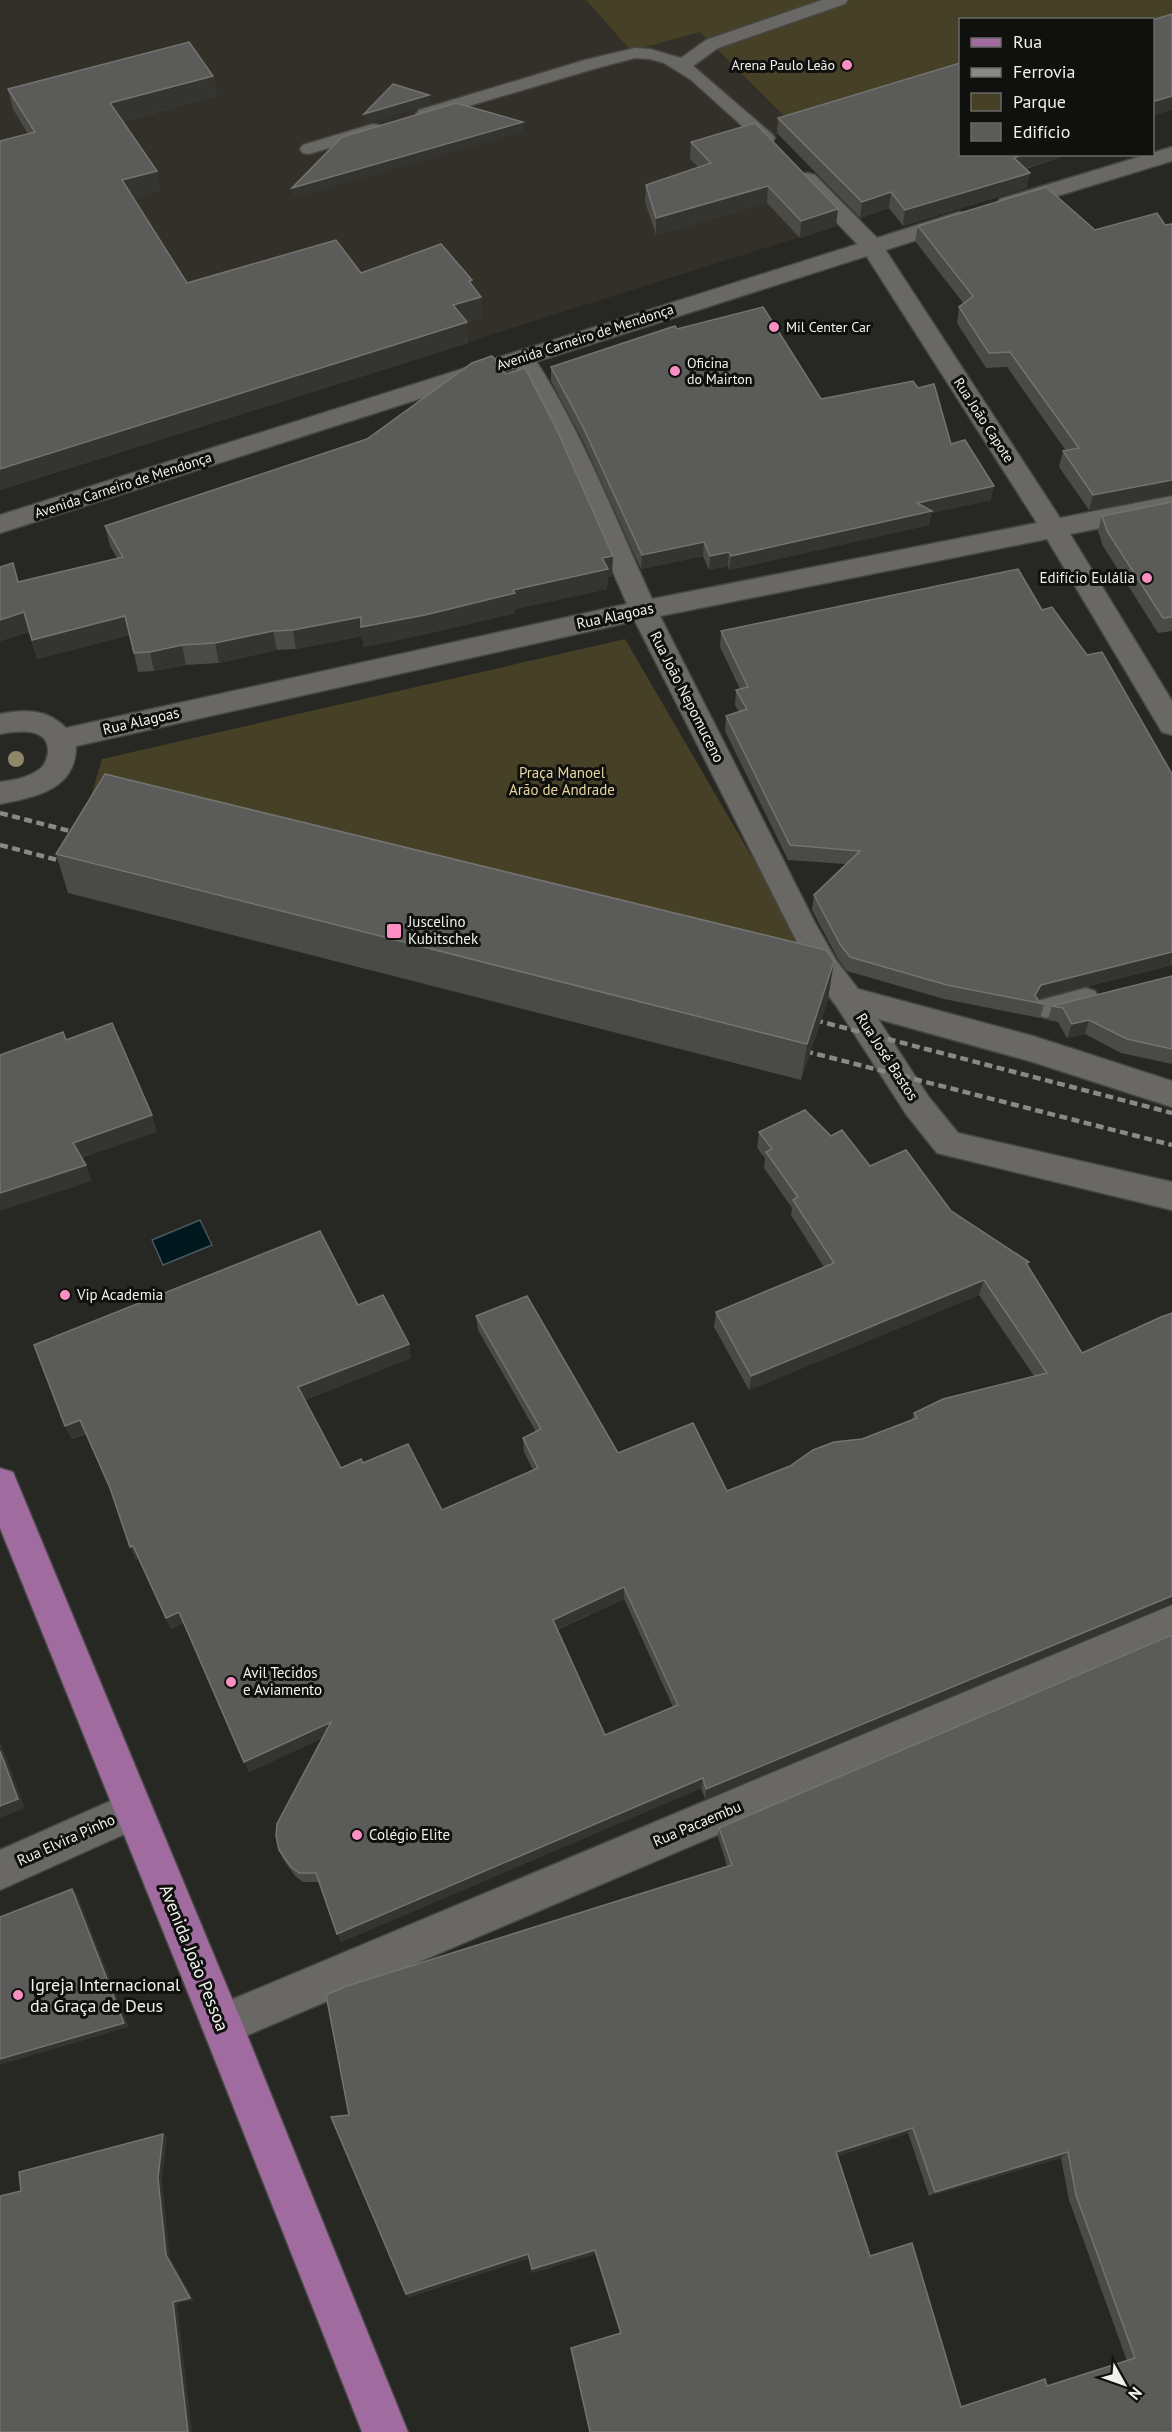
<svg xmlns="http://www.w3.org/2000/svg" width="1172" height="2432" viewBox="0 0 1172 2432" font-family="'PT Sans',sans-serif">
  <rect width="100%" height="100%" fill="#272724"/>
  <path fill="#323028" d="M 0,0 L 586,0 L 631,51 L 700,31 L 797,129 L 766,138 L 803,236 L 0,490 Z"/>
  <g fill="#464026">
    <path d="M 586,0 L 1172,0 L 1172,14 L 1153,20 L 960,20 L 960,79 L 797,129 L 700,32 L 631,51 Z"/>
    <path d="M 625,639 L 820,974 L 91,796 L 102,759 Z"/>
  </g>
  <path fill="#00171e" stroke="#48585c" stroke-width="1.5" d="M 200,1220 L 212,1245 L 163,1265 L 152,1240 Z"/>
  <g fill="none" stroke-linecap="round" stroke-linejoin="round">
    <defs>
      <g id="service">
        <path d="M 822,0 L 848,0 L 845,4 L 718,48 L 693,66 L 772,134 L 775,138 L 772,142 L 760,142 L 690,79 L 664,63 L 650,59 L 635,58 L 597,68 L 425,119 L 419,118 L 416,114 L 419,110 L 585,60 L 635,48 L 650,49 L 681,58 L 706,40 Z"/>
        <path d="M 373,124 L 379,125 L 382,129 L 379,133 L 309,154 L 303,153 L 300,149 L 303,145 Z"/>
        <path d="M 1086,988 L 1095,991 L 1099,998 L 1095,1005 L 1046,1018 L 1037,1015 L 1033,1008 L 1037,1001 Z"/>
      </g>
      <g id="minor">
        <path d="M 807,173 L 815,175 L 879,240 L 1060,518 L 1172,496 L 1172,514 L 1070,534 L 1172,701 L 1172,735 L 1162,732 L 1047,539 L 660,616 L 815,923 L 836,960 L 858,989 L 1033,1036 L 1172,1081 L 1172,1107 L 1033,1062 L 878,1019 L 928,1096 L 958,1133 L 1172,1182 L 1172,1210 L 937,1153 L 906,1114 L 837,1007 L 814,976 L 635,621 L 76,746 C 76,790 35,797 0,804 L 0,782 C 14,780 28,778 40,769 C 45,765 47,759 48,753 C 50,726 17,731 0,734 L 0,714 C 24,709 48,709 66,728 L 627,604 C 591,523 558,433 510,358 L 513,353 L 522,350 L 531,353 C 581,429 614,516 652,599 L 1037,523 L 862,249 L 796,180 L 799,175 Z"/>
        <path d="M 1172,1605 L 1172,1641 L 222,2046 L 207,2040 L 201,2025 L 207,2010 Z"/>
        <path d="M 133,1791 L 147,1796 L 152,1810 L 147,1824 L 0,1890 L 0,1850 Z"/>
      </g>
      <g id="secondary">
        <path d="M 1172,147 L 1172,161 L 1008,211 L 1000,209 L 997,204 L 1000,199 Z"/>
        <path d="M 959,212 L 967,214 L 971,219 L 967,224 L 0,533 L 0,515 Z"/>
      </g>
      <path id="primary" d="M 0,1468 L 13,1472 L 18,1484 L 243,2025 L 408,2432 L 362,2432 L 201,2025 L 0,1528 Z"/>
    </defs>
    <use href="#service" stroke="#464643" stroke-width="3"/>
    <use href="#minor" stroke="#464643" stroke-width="3"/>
    <use href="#secondary" stroke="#464643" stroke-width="3"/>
    <use href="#primary" stroke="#464643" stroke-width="3"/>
    <use href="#service" fill="#696865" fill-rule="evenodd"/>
    <use href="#minor" fill="#696865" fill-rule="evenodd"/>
    <use href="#secondary" fill="#696865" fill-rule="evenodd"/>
    <use href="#primary" fill="#a06ca0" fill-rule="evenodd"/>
    <g stroke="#898987" stroke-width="4.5" stroke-dasharray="8 4.5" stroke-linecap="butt">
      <path d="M 0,813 L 85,835"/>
      <path d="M 0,845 L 73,864"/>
      <path d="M 803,1017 L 1172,1113"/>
      <path d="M 793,1048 L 1172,1145"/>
    </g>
  </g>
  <circle fill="#8f8767" cx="16" cy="759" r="8"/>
  <g fill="#4a4a47" fill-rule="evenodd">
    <path d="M 213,76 L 217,96 L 123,121 L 157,171 L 160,191 L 133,198 L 187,283 L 361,273 L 472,286 L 481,297 L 482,317 L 466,322 L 468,343 L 0,490 L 0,141 L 28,134 L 13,109 L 8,89 Z"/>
    <path d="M 778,118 L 960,154 L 1069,154 L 1026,169 L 1027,188 L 903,226 L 889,208 L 860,218 L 777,133 Z"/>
    <path d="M 755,123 L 836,226 L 800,238 L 767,203 L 656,235 L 645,202 L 646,185 L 698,167 L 690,159 L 691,142 Z"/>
    <path d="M 1172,224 L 1172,495 L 1089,510 L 1059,467 L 1063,451 L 1066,451 L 1007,367 L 986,368 L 957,323 L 959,307 L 964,304 L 915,241 L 918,226 L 1095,230 Z"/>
    <path d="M 677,329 L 821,399 L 951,444 L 991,500 L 931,513 L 929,525 L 729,570 L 728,566 L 709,570 L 703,556 L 641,569 L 583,441 L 551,381 L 551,367 Z"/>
    <path d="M 1172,502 L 1172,631 L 1158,633 L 1103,546 L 1098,531 L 1102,516 Z"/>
    <path d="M 105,526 L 612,576 L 608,577 L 607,589 L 515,609 L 515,613 L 426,634 L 364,647 L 362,636 L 296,649 L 277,650 L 219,663 L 186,665 L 154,671 L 138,672 L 130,635 L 37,659 L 29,632 L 0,641 L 19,582 L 117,558 L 110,546 Z"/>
    <path d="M 1042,610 L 1172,774 L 1172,965 L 1037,999 L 1039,1002 L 1044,1004 L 1040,1018 L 944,999 L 847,971 L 838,959 L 812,910 L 814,895 L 846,864 L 788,860 L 725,731 L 726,716 L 739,712 L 735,705 L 736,690 L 740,689 L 720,647 L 721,631 Z"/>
    <path d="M 56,854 L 834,961 L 828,999 L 801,1080 L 68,893 Z"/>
    <path d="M 1172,976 L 1172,1064 L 1121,1053 L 1085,1034 L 1067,1038 L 1058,1022 L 1048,1020 L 1052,1006 Z"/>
    <path d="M 759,1132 L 831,1136 L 870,1166 L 951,1211 L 1028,1265 L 1082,1353 L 705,1799 L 701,1788 L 341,1942 L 320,1882 L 303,1882 L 295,1876 L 283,1859 L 279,1850 L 322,1738 L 249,1772 L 184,1623 L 171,1629 L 138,1558 L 136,1560 L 130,1547 L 110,1488 L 86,1434 L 72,1439 L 65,1426 L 358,1305 L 411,1358 L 305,1400 L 341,1468 L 363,1463 L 442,1510 L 533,1470 L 524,1452 L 523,1438 L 536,1432 L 478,1330 L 476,1316 L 618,1453 L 727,1491 L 912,1420 L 914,1413 L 1034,1376 L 979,1295 L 749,1390 L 714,1327 L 716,1312 L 824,1267 L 791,1215 L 792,1208 L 764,1168 L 765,1158 L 757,1148 ZM 624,1599 L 673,1707 L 605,1735 L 557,1630 Z"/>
    <path d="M 1172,1635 L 1172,2432 L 590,2432 L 620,2333 L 595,2254 L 532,2273 L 529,2258 L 409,2297 L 349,2115 L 727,1866 L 718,1837 L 719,1828 ZM 908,2133 L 929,2196 L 1061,2158 L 1069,2200 L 1127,2361 L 1047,2386 L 961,2407 L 870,2256 L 838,2156 Z"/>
  </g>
  <g fill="#343431">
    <path d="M 213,76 L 217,96 L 114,123 L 110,103 Z"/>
    <path d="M 429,95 L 430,105 L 365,124 L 364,114 Z"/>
    <path d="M 1172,96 L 1172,110 L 1152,116 L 1152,102 Z"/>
    <path d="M 523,122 L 523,132 L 293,198 L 292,188 Z"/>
    <path d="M 1025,154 L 1069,154 L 1011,173 L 1014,158 Z"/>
    <path d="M 157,171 L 160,191 L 126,200 L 122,180 Z"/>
    <path d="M 1030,173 L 1027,188 L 903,226 L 905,210 Z"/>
    <path d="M 768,186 L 767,203 L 656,235 L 656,218 Z"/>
    <path d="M 891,192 L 889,208 L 860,218 L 862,202 Z"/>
    <path d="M 838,209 L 836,226 L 800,238 L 801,221 Z"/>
    <path d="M 472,280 L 473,299 L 481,297 L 482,317 L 455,325 L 453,305 L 469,281 Z"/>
    <path d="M 467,322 L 468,343 L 0,490 L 0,469 Z"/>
    <path d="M 1172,480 L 1172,495 L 1089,510 L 1093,495 Z"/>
    <path d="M 994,486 L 991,500 L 931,513 L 929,525 L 729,570 L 731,556 L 917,503 Z"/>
    <path d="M 704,542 L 703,556 L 641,569 L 642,555 Z"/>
    <path d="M 729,552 L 728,566 L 709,570 L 710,556 Z"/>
    <path d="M 613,556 L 612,576 L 608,577 L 607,589 L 515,609 L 515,613 L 426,634 L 364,647 L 362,636 L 296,649 L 293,630 L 513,590 L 602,558 Z"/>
    <path d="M 24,612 L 29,632 L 0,641 L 0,620 Z"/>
    <path d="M 125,616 L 130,635 L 37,659 L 32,640 Z"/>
    <path d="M 273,631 L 277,650 L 219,663 L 215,643 Z"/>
    <path d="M 182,645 L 186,665 L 154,671 L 150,652 Z"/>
    <path d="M 1172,952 L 1171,965 L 1036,999 L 1035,995 L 1041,985 Z"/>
    <path d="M 834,961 L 828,999 L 801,1080 L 807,1044 Z"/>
    <path d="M 1089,1020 L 1085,1034 L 1067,1038 L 1072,1024 Z"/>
    <path d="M 152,1115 L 157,1132 L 79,1159 L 73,1143 Z"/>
    <path d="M 86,1165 L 92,1181 L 0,1211 L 0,1193 Z"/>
    <path d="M 984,1280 L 979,1295 L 749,1390 L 751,1376 Z"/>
    <path d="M 409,1344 L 411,1358 L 302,1401 L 298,1387 Z"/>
    <path d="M 80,1420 L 86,1433 L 72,1439 L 65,1426 Z"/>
    <path d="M 133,1546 L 139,1558 L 136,1560 L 130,1547 Z"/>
    <path d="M 624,1587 L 624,1599 L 553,1631 L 553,1620 Z"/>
    <path d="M 1172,1596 L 1172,1604 L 705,1799 L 706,1789 Z"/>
    <path d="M 179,1612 L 184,1623 L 171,1629 L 166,1618 Z"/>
    <path d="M 331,1722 L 334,1733 L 249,1772 L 244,1762 Z"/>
    <path d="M 0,1741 L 25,1808 L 0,1818 Z"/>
    <path d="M 703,1778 L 701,1788 L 341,1942 L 337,1934 Z"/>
    <path d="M 72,1889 L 77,1894 L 129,2027 L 0,2065 L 0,2059 Z"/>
    <path d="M 913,2128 L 908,2133 L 833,2158 L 836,2152 Z"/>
    <path d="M 163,2134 L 167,2137 L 162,2181 L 170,2258 L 194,2300 L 177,2304 L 192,2432 L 188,2432 L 173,2302 L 166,2255 L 158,2178 Z"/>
    <path d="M 1068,2152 L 1061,2158 L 929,2196 L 935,2192 Z"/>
    <path d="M 595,2250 L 595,2254 L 532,2273 L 532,2269 Z"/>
    <path d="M 528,2254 L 529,2258 L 409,2297 L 406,2294 Z"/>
  </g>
  <g fill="#5b5b59" stroke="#737370" stroke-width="1.5" fill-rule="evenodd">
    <path d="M 1172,14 L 1172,96 L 1152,102 L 1152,20 Z"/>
    <path d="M 189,42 L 213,76 L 110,103 L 157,171 L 122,180 L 187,283 L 336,240 L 361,273 L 441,244 L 472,280 L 469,281 L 481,297 L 453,305 L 467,322 L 0,469 L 0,141 L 35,132 L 8,89 Z"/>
    <path d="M 960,63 L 960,154 L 1025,154 L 1014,158 L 1030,173 L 905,210 L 891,192 L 862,202 L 778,118 Z"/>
    <path d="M 393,84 L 429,95 L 364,114 Z"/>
    <path d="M 456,103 L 523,122 L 292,188 L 342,137 Z"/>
    <path d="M 755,123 L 838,209 L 801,221 L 768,186 L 656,218 L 646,185 L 711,163 L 691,142 Z"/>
    <path d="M 1046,187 L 1095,230 L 1157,213 L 1165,225 L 1172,224 L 1172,480 L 1093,495 L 1063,451 L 1079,448 L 1010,352 L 989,353 L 959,307 L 973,296 L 918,226 Z"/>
    <path d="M 763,307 L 821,399 L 913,381 L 918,388 L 934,384 L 951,444 L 965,440 L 994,486 L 917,503 L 932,511 L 731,556 L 729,552 L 710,556 L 704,542 L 642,555 L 583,427 L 551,367 L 675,326 L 677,329 Z"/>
    <path d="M 492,356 L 506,374 L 525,368 L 556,428 L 613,556 L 602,558 L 608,569 L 513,590 L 515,593 L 425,615 L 361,627 L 361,617 L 293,630 L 273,631 L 215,643 L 182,645 L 150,652 L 134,653 L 125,616 L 32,640 L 24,612 L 0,620 L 0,567 L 13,563 L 18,582 L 123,557 L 105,526 L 367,439 L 472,363 Z"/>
    <path d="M 1172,502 L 1172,617 L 1163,618 L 1107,531 L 1102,516 Z"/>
    <path d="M 1018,569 L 1042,610 L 1052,607 L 1087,655 L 1102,652 L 1172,774 L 1172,952 L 1041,985 L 1035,995 L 1039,1002 L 1044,1004 L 947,985 L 850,957 L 840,944 L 814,895 L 860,851 L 790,845 L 726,716 L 747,709 L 736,690 L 748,687 L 721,631 Z"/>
    <path d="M 105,774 L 826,950 L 834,961 L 807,1044 L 56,854 Z"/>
    <path d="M 1172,976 L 1172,1049 L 1127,1039 L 1089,1020 L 1072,1024 L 1063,1008 L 1052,1006 Z"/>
    <path d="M 112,1023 L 152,1115 L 73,1143 L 86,1165 L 0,1193 L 0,1055 L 63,1032 L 66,1040 Z"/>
    <path d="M 805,1110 L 831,1136 L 842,1130 L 870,1166 L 906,1150 L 951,1211 L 1029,1262 L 1026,1263 L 1082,1353 L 1161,1317 L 1172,1313 L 1172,1596 L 706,1789 L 703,1778 L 337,1934 L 316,1873 L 299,1873 L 291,1867 L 279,1850 L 276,1836 L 277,1824 L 331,1722 L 244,1762 L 179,1612 L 166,1618 L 133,1546 L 130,1547 L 110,1488 L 80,1420 L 65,1426 L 34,1345 L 320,1231 L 358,1305 L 383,1295 L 409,1344 L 298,1387 L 341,1468 L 361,1459 L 363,1463 L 408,1444 L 442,1510 L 538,1468 L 523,1438 L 541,1429 L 476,1316 L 527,1296 L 618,1453 L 693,1423 L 727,1491 L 790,1466 L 813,1450 L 834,1442 L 862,1439 L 917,1418 L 914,1413 L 943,1399 L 1047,1373 L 984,1280 L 751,1376 L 716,1312 L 834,1263 L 793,1200 L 798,1197 L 766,1152 L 772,1149 L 759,1132 ZM 624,1587 L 678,1705 L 605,1735 L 553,1620 Z"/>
    <path d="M 1172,1635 L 1172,2432 L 590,2432 L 571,2348 L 621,2333 L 595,2250 L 532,2269 L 528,2254 L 406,2294 L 331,2117 L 349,2115 L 326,1995 L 347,1986 L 732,1865 L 719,1828 ZM 913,2128 L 935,2192 L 1068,2152 L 1076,2195 L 1135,2358 L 1047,2386 L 1045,2379 L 961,2407 L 912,2243 L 870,2256 L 836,2152 Z"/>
    <path d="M 0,1751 L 18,1799 L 0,1806 Z"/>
    <path d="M 72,1889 L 124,2023 L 0,2059 L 0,1917 Z"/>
    <path d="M 163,2134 L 158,2178 L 166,2255 L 190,2298 L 173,2302 L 188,2432 L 0,2432 L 0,2196 L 21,2191 L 19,2172 Z"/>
  </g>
  <g fill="#fb8fc3" stroke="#10100e" stroke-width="2">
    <circle cx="847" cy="65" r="6"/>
    <circle cx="774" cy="327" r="6"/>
    <circle cx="675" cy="371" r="6"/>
    <circle cx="1147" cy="578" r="6"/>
    <rect x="386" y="923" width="16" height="16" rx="3"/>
    <circle cx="65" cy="1295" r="6"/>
    <circle cx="231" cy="1682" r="6"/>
    <circle cx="357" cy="1835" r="6"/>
    <circle cx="18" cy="1995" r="6"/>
  </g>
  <g text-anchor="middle" stroke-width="6" stroke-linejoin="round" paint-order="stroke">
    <g font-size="14" fill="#f0f0ee" stroke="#10100e" text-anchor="start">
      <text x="835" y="70" text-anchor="end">Arena Paulo Leão</text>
      <text x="786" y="332">Mil Center Car</text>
      <text x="687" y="368">Oficina<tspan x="687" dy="16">do Mairton</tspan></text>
    </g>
    <g font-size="14" fill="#f0f0ee" stroke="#10100e">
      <text transform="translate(585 337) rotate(-18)" y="5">Avenida Carneiro de Mendonça</text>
      <text transform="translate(984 420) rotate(57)" y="5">Rua João Capote</text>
      <text transform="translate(123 485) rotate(-18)" y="5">Avenida Carneiro de Mendonça</text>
    </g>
    <g font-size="15" fill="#f0f0ee" stroke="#10100e" text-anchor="start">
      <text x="1135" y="583" text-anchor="end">Edifício Eulália</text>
      <text x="408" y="927">Juscelino<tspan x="408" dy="17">Kubitschek</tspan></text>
      <text x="77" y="1300">Vip Academia</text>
      <text x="243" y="1678">Avil Tecidos<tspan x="243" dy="17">e Aviamento</tspan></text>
      <text x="369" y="1840">Colégio Elite</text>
    </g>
    <g font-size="15" fill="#f0f0ee" stroke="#10100e">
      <text transform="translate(615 616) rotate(-12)" y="5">Rua Alagoas</text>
      <text transform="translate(687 697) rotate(63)" y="5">Rua João Nepomuceno</text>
      <text transform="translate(141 721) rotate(-13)" y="5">Rua Alagoas</text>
      <text transform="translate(887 1057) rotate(57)" y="5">Rua José Bastos</text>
      <text transform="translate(697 1824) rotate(-23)" y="5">Rua Pacaembu</text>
      <text transform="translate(66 1840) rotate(-24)" y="5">Rua Elvira Pinho</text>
    </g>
    <g font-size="15" fill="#e4d69e" stroke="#10100e">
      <text x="562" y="778">Praça Manoel<tspan x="562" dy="17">Arão de Andrade</tspan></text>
    </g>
    <g font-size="18" fill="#f0f0ee" stroke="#10100e">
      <text transform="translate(194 1958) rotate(68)" y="6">Avenida João Pessoa</text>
    </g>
    <g font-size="18" fill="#f0f0ee" stroke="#10100e" text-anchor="start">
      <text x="30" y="1991">Igreja Internacional<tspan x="30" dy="21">da Graça de Deus</tspan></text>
    </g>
  </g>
  <rect x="959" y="18" width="195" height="138" fill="#10100e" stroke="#6a6a68" stroke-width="1.5"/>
  <rect x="971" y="38" width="30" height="9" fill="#a06ca0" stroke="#6a6a68" stroke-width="1.5"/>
  <text x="1013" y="48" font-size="18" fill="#f0f0ee">Rua</text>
  <rect x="971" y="68" width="30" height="9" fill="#898987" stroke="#6a6a68" stroke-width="1.5"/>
  <text x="1013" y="78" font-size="18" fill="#f0f0ee">Ferrovia</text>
  <rect x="971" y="93" width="30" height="18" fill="#464026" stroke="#6a6a68" stroke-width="1.5"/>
  <text x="1013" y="108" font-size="18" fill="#f0f0ee">Parque</text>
  <rect x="971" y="123" width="30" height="18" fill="#5b5b59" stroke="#6a6a68" stroke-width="1.5"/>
  <text x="1013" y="138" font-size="18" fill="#f0f0ee">Edifício</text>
  <g transform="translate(1124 2384) rotate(130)" stroke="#10100e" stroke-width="4.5" paint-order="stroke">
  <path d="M0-4.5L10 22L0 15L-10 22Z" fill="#f0f0ee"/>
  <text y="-9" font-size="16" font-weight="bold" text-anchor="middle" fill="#f0f0ee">N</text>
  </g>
</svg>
